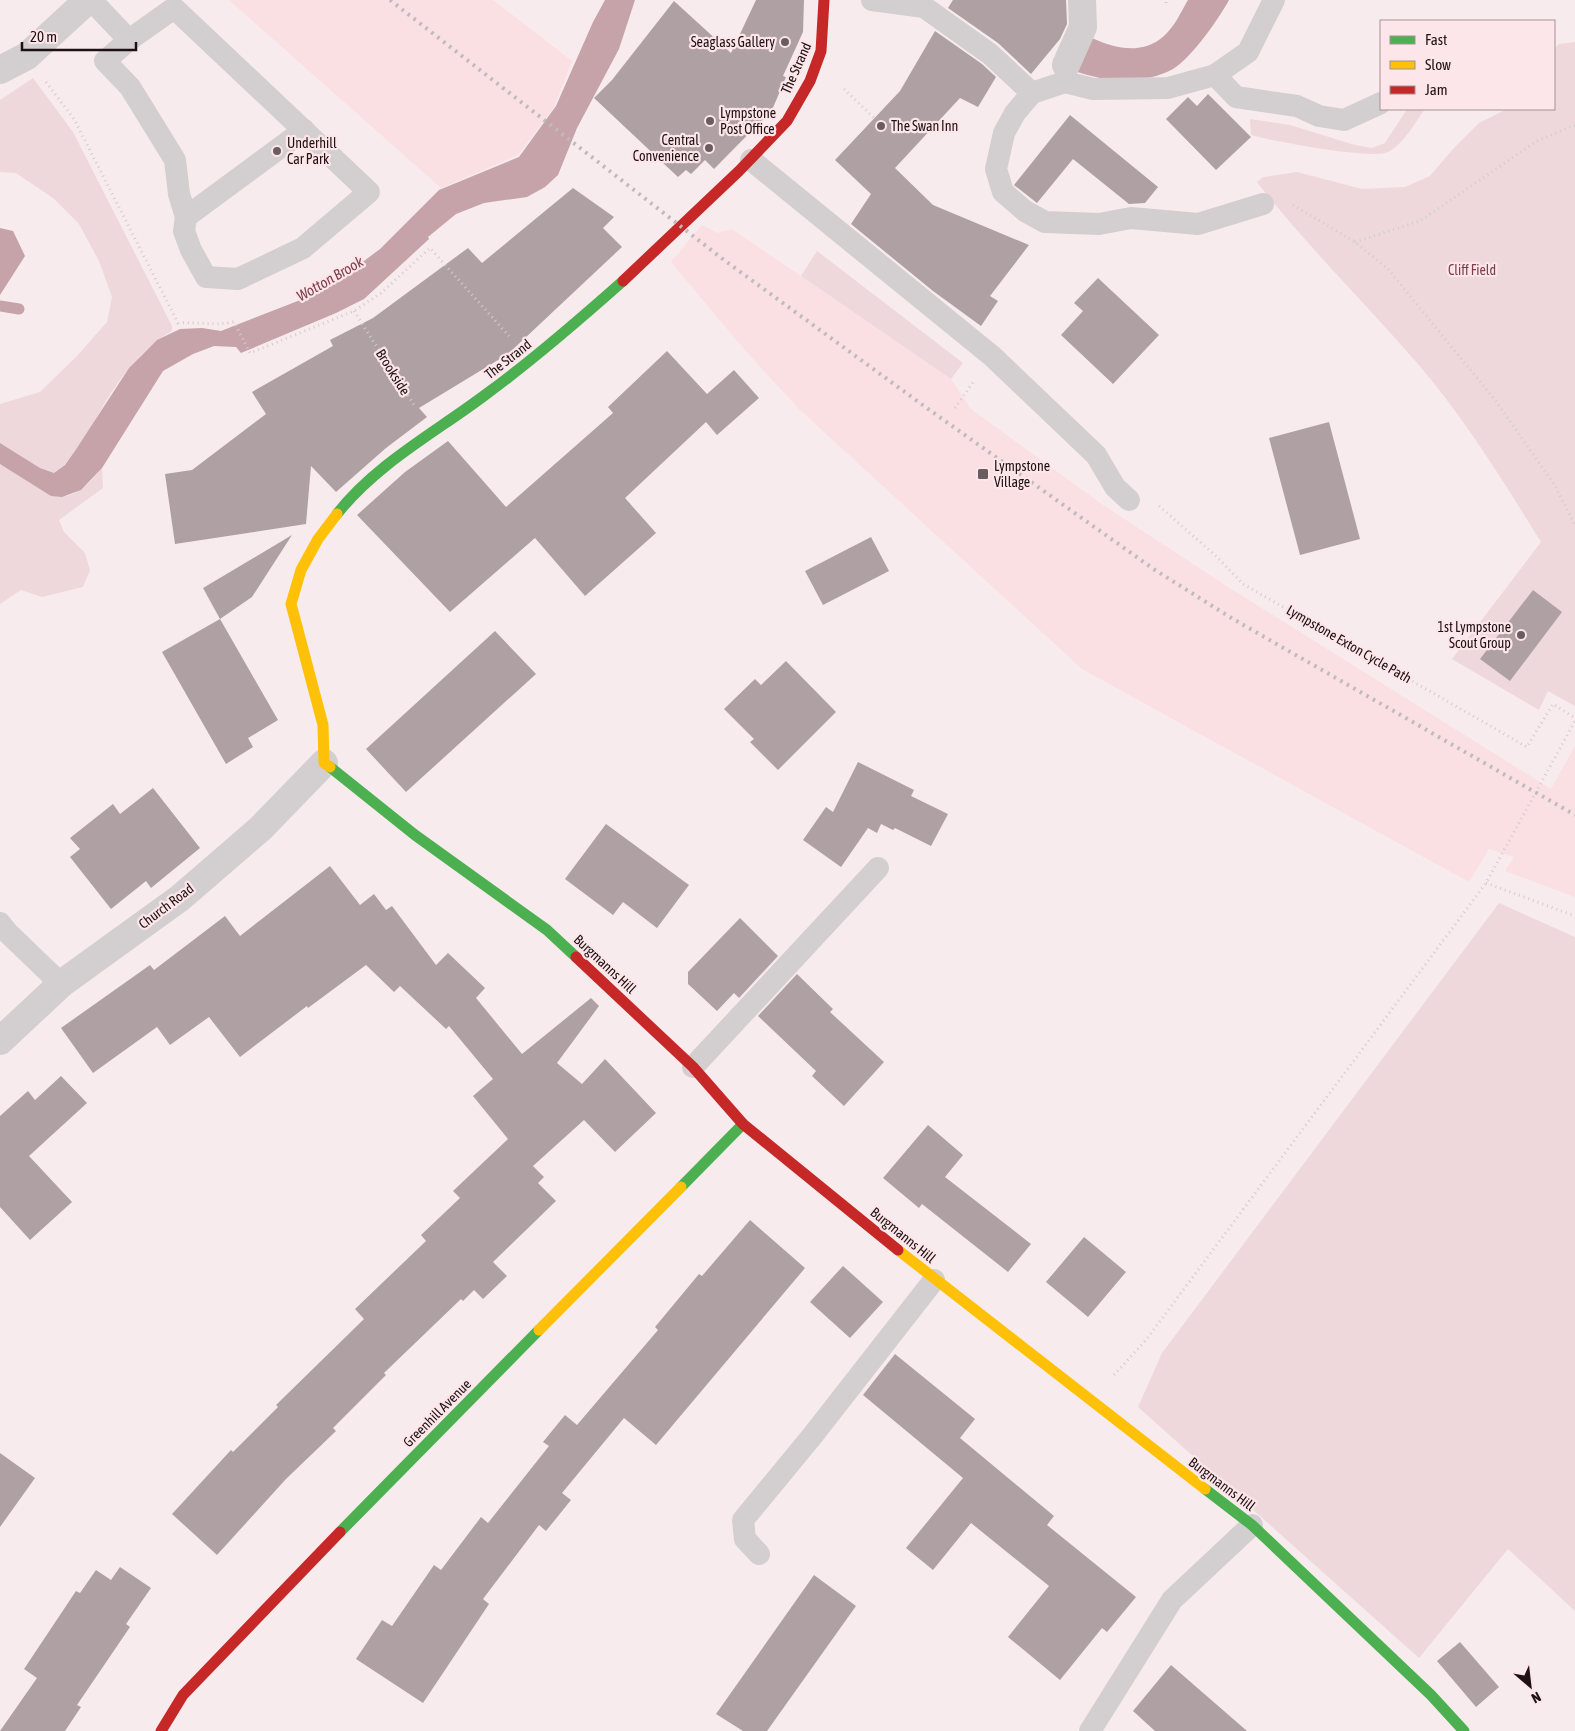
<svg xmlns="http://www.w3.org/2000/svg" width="1575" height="1731" viewBox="0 0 1575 1731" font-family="'Asap Condensed',sans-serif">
  <rect width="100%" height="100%" fill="#f8ebed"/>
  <g fill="#fadfe3">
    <path d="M 229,0 L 493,0 L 572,61 L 553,109 L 518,155 L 441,188 Z"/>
    <path d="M 702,225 L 717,233 L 732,229 L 951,379 L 971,409 L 1103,505 L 1228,587 L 1551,789 L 1575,746 L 1575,897 L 1505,871 L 1514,857 L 1489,849 L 1469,882 L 1082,669 L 799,409 L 744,349 L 671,262 Z"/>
  </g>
  <g fill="#eed8db">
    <path d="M 1575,42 L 1575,706 L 1548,691 L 1539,710 L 1452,659 L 1541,542 C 1503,481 1465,419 1418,364 C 1365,303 1307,246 1257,182 L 1263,177 L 1297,172 L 1362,189 L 1405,187 L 1430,176 L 1452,150 L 1479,123 L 1507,109 L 1554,109 L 1554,49 L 1559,44 Z"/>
    <path d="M 33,78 L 73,132 L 172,326 L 172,331 C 142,348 121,376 103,406 C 90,430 77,458 54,473 L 40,468 L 0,443 L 0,404 L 40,392 L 76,357 L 107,322 L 112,297 L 99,261 L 79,224 L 53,198 L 16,173 L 0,172 L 0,100 Z"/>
    <path d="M 1407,109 L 1425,109 C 1414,124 1405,143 1388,152 C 1372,160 1271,141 1251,135 L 1250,119 L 1290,125 L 1355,145 L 1372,148 L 1385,143 Z"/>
    <path d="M 817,251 L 963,363 L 951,379 L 801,276 Z"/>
    <path d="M 0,464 C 46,483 57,524 102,468 L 103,488 L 59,520 L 64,532 L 85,553 L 90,570 L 83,587 L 42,597 L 21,590 L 0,604 Z"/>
    <path d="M 1499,903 L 1575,937 L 1575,1611 L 1508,1549 L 1419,1658 L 1138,1407 L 1162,1353 Z"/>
  </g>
  <g fill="#c5a3a8">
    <path d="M 605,0 L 635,0 L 619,49 L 577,128 L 558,175 L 545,187 L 527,197 L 484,203 L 456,214 L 428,237 L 429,239 L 364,299 L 336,313 L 241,353 L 236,347 L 214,346 L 193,354 L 163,371 L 102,468 L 81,490 L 62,497 L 51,496 L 0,464 L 0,443 L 40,468 L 54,473 L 65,465 L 75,451 L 129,368 L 157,340 L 180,329 L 202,328 L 221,331 L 308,297 L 332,285 L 380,249 L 439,190 L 519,157 L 556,106 L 593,22 Z"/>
    <path d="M 1188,0 L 1229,0 C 1218,20 1192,57 1173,69 C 1144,85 1104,82 1075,71 L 1092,38 C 1115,49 1143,55 1164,36 C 1175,26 1181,12 1188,0 Z"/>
    <path d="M 0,228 L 13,231 L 25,256 L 0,295 Z"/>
  </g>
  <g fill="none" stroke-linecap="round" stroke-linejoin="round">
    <path stroke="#c5a3a8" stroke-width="11" d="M 0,306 L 19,309"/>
  </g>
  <g fill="#afa1a3">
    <path d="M 756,0 L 804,0 L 803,32 L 783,76 L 786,77 L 772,110 L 714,169 L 705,160 L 691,174 L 686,170 L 678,177 L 594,98 L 612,80 L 674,1 L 731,53 Z"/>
    <path d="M 953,0 L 1066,0 L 1067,24 L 1060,39 L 1031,74 L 998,43 L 948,8 Z"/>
    <path d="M 935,31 L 982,64 L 996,77 L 978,107 L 960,98 L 895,168 L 933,205 L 1029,245 L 990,296 L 998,301 L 981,326 L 933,291 L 851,224 L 871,194 L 835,160 L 900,91 Z"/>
    <path d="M 1208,94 L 1251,137 L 1216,170 L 1166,119 L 1188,97 L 1197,106 Z"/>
    <path d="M 1070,115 L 1158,187 L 1145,203 L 1129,204 L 1073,159 L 1037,203 L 1014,185 Z"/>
    <path d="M 573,188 L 614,217 L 603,228 L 622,247 L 508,354 L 419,408 L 427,417 L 386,448 L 336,492 L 311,466 L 306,524 L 175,544 L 165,474 L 192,470 L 266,414 L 252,392 L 333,346 L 330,340 L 373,318 L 468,248 L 482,263 Z"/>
    <path d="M 1098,278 L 1159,335 L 1113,384 L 1061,335 L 1083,311 L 1074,303 Z"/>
    <path d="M 667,351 L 707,394 L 734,370 L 759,398 L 717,435 L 706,422 L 625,498 L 656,533 L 585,596 L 535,538 L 450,612 L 357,515 L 405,472 L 448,441 L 506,507 L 613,413 L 608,407 Z"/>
    <path d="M 1329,422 L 1360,539 L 1300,555 L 1269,438 Z"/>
    <path d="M 292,535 L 252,597 L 220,619 L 203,588 Z"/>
    <path d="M 871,537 L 889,571 L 823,605 L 805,571 Z"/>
    <path d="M 1533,590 L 1562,612 L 1510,681 L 1480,659 Z"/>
    <path d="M 220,619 L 278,720 L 248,738 L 253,747 L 226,764 L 162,652 Z"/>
    <path d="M 495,631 L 536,674 L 406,792 L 366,749 Z"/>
    <path d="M 786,661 L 836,712 L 778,770 L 750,742 L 754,739 L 724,709 L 755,679 L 761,685 Z"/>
    <path d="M 858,762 L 914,790 L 911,796 L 948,814 L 931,846 L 895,828 L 893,830 L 881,824 L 877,833 L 868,828 L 841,867 L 803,840 L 826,807 L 833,812 Z"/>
    <path d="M 153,788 L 200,848 L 151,888 L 146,881 L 111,909 L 70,857 L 80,849 L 70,838 L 113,804 L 120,814 Z"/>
    <path d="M 606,824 L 689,885 L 657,928 L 623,902 L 613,915 L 565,879 Z"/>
    <path d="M 330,866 L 360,905 L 374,894 L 386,910 L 392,906 L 436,965 L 448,953 L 485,988 L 476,998 L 522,1054 L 591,998 L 599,1006 L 557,1063 L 582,1084 L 605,1059 L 656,1113 L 615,1152 L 584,1120 L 533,1166 L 544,1177 L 538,1183 L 556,1201 L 493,1262 L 507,1276 L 483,1299 L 474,1290 L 463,1301 L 461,1299 L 384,1373 L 386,1375 L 333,1428 L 336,1431 L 286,1479 L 217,1555 L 172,1514 L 231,1450 L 233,1452 L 278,1407 L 276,1405 L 364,1319 L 355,1309 L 426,1241 L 421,1235 L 460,1198 L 453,1191 L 508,1139 L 473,1096 L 493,1079 L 449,1026 L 446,1029 L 400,986 L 394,992 L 366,965 L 308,1008 L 307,1006 L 240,1057 L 209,1017 L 170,1045 L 157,1027 L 93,1073 L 61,1028 L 150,965 L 154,970 L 225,916 L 240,936 Z"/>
    <path d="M 740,918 L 778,956 L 739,998 L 734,993 L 717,1011 L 688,984 L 688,972 Z"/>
    <path d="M 797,974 L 833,1009 L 830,1012 L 884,1062 L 844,1106 L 812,1076 L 816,1071 L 758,1016 Z"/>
    <path d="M 61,1076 L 87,1103 L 29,1156 L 72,1202 L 30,1240 L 0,1207 L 0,1116 L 28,1091 L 35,1100 Z"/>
    <path d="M 928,1125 L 963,1155 L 945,1177 L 1031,1244 L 1008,1272 L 922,1204 L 919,1208 L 883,1178 Z"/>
    <path d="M 750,1220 L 805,1268 L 656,1445 L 624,1418 L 562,1493 L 571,1500 L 546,1531 L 539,1525 L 483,1599 L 489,1604 L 423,1703 L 356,1659 L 382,1620 L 392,1626 L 434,1565 L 441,1570 L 481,1517 L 488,1523 L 549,1446 L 543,1442 L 565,1415 L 577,1425 L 658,1330 L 655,1327 L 699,1274 L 702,1276 Z"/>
    <path d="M 1084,1237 L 1126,1272 L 1088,1317 L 1046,1282 Z"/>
    <path d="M 843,1266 L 883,1302 L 850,1338 L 810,1302 Z"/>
    <path d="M 895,1354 L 975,1419 L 960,1438 L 1054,1516 L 1047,1525 L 1136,1597 L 1107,1632 L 1102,1628 L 1060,1680 L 1008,1637 L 1049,1586 L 971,1523 L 933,1570 L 906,1548 L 963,1478 L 863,1395 Z"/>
    <path d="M 0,1453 L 35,1478 L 0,1527 Z"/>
    <path d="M 120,1567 L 151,1588 L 126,1624 L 130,1627 L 77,1705 L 81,1707 L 65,1731 L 0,1731 L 37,1678 L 24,1669 L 76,1591 L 80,1593 L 96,1570 L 111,1580 Z"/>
    <path d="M 814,1575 L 856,1606 L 767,1731 L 743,1731 L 716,1714 Z"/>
    <path d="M 1460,1642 L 1499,1687 L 1476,1707 L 1437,1661 Z"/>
    <path d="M 1171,1665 L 1247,1731 L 1155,1731 L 1133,1711 Z"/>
  </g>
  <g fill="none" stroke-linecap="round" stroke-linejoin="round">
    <g stroke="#d1cdcd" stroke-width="3" stroke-dasharray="1 4" stroke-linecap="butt">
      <path d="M 1166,3 L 1166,0"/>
      <path d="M 46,82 L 74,119 L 178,323 C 199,322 213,326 234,322 L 250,353 L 354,311 L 381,293 L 430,248 L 509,336"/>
      <path d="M 844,89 L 874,118"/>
      <path d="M 1293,205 L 1355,242 L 1388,269 L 1495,400 L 1554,484 L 1575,525"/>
      <path d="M 1355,242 L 1420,221 L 1537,141 L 1575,125"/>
      <path d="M 354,311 L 414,405"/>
      <path d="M 955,408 L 974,381"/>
      <path d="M 1159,506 L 1215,555 L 1243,584 L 1527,747 L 1553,704 L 1575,718"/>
      <path d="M 1486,883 L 1575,916"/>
      <path d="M 1114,1375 L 1146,1340 L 1486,883 L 1575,721"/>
    </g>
    <g stroke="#d3cfd0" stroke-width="22">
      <path d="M 91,0 L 129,40 L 174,8 L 369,192 L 303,248 L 238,279 L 206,277 L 191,250 L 184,231 L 186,217 L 179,194 L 175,160 L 130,87 L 105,61 L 129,40"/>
      <path d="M 872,0 L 924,7 L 990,54 L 1032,93"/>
      <path d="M 1215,75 L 1236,97 L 1297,106 L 1319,116 L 1344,120 L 1381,103"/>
      <path d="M 751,160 L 992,356 L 1096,455 L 1115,487 L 1129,500"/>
      <path d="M 1263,204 L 1198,224 L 1131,218 L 1099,224 L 1045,222 L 1025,211 L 1003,192 L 996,169 L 1004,133 L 1015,113 L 1032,93 L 1065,82 L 1093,89 L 1168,88 L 1215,75 L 1248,52 L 1274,0"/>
      <path d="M 186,217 L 304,130"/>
      <path d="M 0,923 L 8,933 L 61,984"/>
      <path d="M 693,1067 L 878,868"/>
      <path d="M 759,1554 L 745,1539 L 743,1520 L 813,1435 L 934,1280"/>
      <path d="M 1090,1731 L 1172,1600 L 1252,1525"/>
    </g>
    <g stroke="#d3cfd0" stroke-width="28">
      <path d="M 1066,65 L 1083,27 L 1082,0"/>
      <path d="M 0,70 L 27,56 L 88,0"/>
      <path d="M 0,1041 L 61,984 L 180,898 L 261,828 L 324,763"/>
    </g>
    <g stroke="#4caf50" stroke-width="11">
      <path d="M 337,514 C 376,464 436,432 485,395 C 533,360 578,321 623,281"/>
      <path d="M 330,767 L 415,835 L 547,930 L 576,957"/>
      <path d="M 681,1187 L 743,1124"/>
      <path d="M 1205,1489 L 1252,1525 L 1431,1695 L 1464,1731"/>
      <path d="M 340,1532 L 539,1330"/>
    </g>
    <g stroke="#ffc107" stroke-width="11">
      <path d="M 330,767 L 324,763 L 323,725 L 291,604 L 301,570 L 318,539 L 337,514"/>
      <path d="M 898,1250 L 1205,1489"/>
      <path d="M 539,1330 L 681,1187"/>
    </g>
    <g stroke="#c62828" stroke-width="11">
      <path d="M 623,281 L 739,171 L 787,121 L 810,81 L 821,51 L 824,0"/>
      <path d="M 576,957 L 693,1067 L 743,1124 L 898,1250"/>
      <path d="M 161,1731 L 183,1695 L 340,1532"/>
    </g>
    <path stroke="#bfbbbc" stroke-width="4" stroke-dasharray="2.5 5" stroke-linecap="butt" d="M 390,0 L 724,260 L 924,406 L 1155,570 L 1233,619 L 1575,815"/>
  </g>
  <g fill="#6a5d60" stroke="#fde6e9" stroke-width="2">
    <circle cx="785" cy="42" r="5"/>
    <circle cx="710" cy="121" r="5"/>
    <circle cx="881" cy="126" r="5"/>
    <circle cx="709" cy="148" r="5"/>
    <circle cx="277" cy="151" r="5"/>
    <rect x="977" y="468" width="12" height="12" rx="2.5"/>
    <circle cx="1521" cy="635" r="5"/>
  </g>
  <g text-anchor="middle" stroke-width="4.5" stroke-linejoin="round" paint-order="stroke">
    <g font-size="14" fill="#1e1114" stroke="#fde6e9" text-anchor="start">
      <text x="775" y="47" text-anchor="end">Seaglass Gallery</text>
      <text x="720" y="118">Lympstone<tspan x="720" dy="16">Post Office</tspan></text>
      <text x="891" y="131">The Swan Inn</text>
      <text x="699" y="145" text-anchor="end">Central<tspan x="699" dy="16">Convenience</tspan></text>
      <text x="287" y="148">Underhill<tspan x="287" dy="16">Car Park</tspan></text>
      <text x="994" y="471">Lympstone<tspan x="994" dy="16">Village</tspan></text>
      <text x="1511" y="632" text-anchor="end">1st Lympstone<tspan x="1511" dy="16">Scout Group</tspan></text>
    </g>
    <g font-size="14" fill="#1e1114" stroke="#fde6e9">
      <text transform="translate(796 68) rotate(-66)" y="5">The Strand</text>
      <text transform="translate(508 359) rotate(-38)" y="5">The Strand</text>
      <text transform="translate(393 372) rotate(58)" y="5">Brookside</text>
      <text transform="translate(1349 644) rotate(30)" y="5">Lympstone Exton Cycle Path</text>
      <text transform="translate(166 906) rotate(-37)" y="5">Church Road</text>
      <text transform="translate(605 964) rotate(43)" y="5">Burgmanns Hill</text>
      <text transform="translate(903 1235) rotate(39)" y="5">Burgmanns Hill</text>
      <text transform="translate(437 1413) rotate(-45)" y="5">Greenhill Avenue</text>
      <text transform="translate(1222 1484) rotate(37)" y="5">Burgmanns Hill</text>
    </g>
    <g font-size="14" fill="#7b3f4b" stroke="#fde6e9">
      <text x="1472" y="275">Cliff Field</text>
    </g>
    <g font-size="15" font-style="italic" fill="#7d404d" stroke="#fde6e9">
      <text transform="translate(330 279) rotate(-30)" y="5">Wotton Brook</text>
    </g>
  </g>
  <rect x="1380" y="20" width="175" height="90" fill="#fde6e9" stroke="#a49194"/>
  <rect x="1390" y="36" width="25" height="8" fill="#4caf50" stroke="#a49194"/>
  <text x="1425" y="45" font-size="15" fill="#1e1114">Fast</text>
  <rect x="1390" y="61" width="25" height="8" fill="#ffc107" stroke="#a49194"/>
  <text x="1425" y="70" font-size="15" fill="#1e1114">Slow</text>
  <rect x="1390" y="86" width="25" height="8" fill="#c62828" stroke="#a49194"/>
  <text x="1425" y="95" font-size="15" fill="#1e1114">Jam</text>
  <g transform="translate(1530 1686) rotate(152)" stroke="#fde6e9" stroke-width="4" paint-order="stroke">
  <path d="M0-4L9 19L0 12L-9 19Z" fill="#1e1114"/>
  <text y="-8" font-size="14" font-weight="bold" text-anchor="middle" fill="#1e1114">N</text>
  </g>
  <path d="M22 42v8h114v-8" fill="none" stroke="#1e1114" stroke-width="2.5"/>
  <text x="30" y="42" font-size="15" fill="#1e1114" stroke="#fde6e9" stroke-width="4" paint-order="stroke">20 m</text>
</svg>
